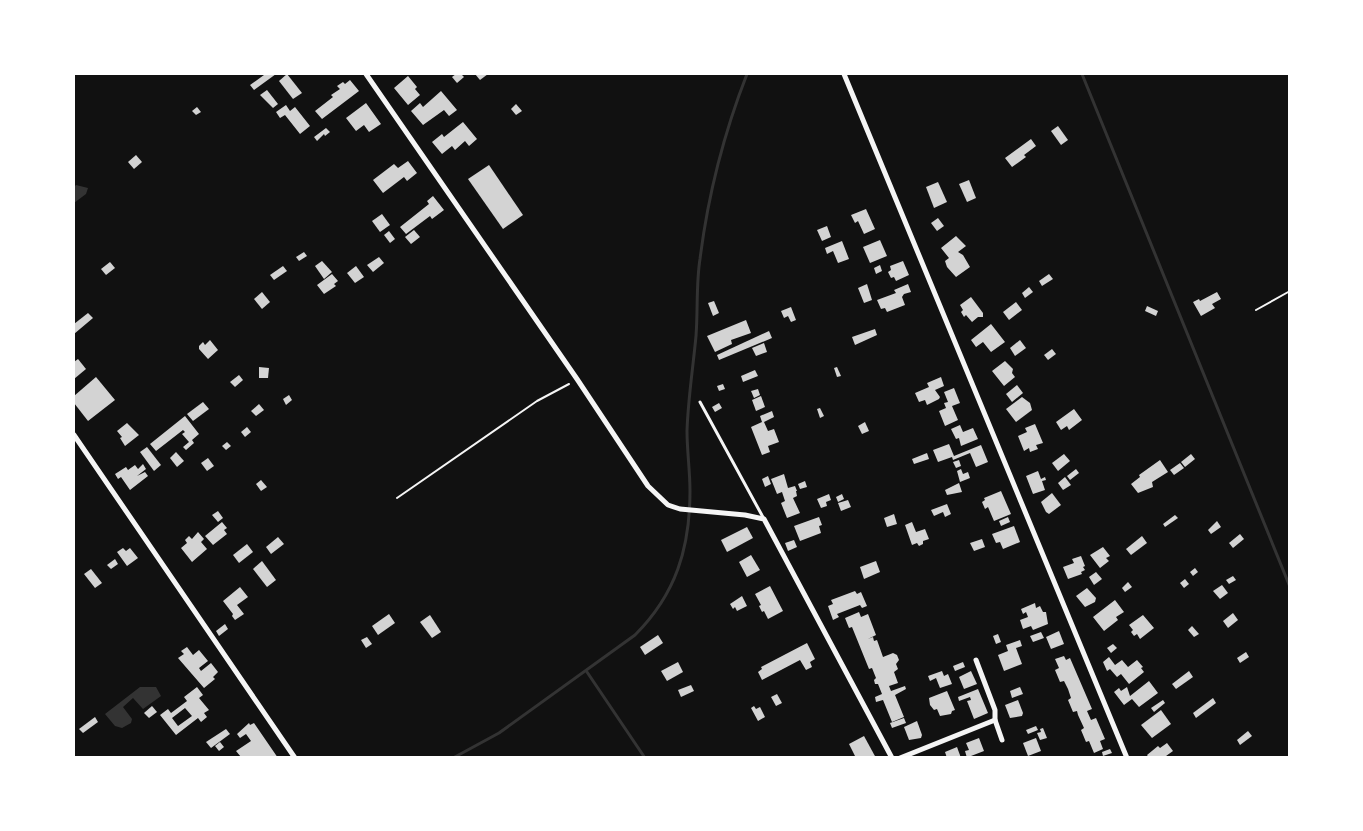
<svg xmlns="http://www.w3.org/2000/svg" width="1363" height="831" viewBox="0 0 1363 831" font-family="'Varela Round',sans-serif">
  <rect width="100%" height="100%" fill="#111"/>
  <g fill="#333">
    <path d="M 76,185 L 88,188 L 86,194 L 74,203 L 74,187 Z"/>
    <path d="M 140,687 L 156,687 L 161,696 L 143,709 L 133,698 L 123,707 L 132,719 L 131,723 L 122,728 L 115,726 L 105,714 Z"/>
  </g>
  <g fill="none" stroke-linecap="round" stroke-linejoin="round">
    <g stroke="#333" stroke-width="3">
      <path d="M 1082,74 L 1290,587"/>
      <path d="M 587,672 L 645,758"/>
      <path d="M 453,758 L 499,733 L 635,635 C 676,594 690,548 690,491 C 690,471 687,451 687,431 C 688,399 693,368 696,336 C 698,310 696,284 700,259 C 708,195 724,133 747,74"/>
    </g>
  </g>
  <g fill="#d3d3d3" fill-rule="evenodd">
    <path d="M 263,74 L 276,74 L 254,90 L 250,85 L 264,75 Z"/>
    <path d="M 287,74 L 302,93 L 293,99 L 279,81 Z"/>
    <path d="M 456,74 L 461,74 L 464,77 L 457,83 L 452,77 Z"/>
    <path d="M 475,74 L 488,74 L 480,80 Z"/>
    <path d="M 408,76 L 417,87 L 415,89 L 420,95 L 408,105 L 394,88 Z"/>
    <path d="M 350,80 L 359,91 L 322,119 L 315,111 L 333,97 L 331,95 L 340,89 L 337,86 L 343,82 L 345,84 Z"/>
    <path d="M 267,90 L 278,104 L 273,108 L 260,95 Z"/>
    <path d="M 441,91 L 457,110 L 449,116 L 444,110 L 423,125 L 411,111 L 420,103 L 423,107 Z"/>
    <path d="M 366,103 L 381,124 L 369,132 L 364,125 L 356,131 L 346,118 Z"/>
    <path d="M 516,104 L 522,111 L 516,115 L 511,109 Z"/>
    <path d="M 286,105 L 290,111 L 295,107 L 310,126 L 300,134 L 285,115 L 280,118 L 276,112 Z"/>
    <path d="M 197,107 L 201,112 L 196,115 L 192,111 Z"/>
    <path d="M 463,122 L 477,139 L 469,146 L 465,141 L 455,150 L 452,146 L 442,154 L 432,142 L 442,134 L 444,137 Z"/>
    <path d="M 1058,126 L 1068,140 L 1061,145 L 1051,131 Z"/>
    <path d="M 326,128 L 330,132 L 325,136 L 324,134 L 317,141 L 314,137 Z"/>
    <path d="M 1031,139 L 1036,146 L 1024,155 L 1026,157 L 1012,167 L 1005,158 Z"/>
    <path d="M 136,155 L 142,162 L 134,169 L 128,162 Z"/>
    <path d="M 408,161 L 417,173 L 407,181 L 404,177 L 383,193 L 373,180 L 394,164 L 398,168 Z"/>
    <path d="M 489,165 L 523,215 L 503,229 L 468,179 Z"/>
    <path d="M 969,180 L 976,198 L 967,202 L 959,184 Z"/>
    <path d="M 938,182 L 947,202 L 934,208 L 926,187 Z"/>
    <path d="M 433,196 L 444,210 L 432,219 L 430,216 L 406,234 L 400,227 L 429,204 L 427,201 Z"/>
    <path d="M 866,209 L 875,229 L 864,234 L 858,221 L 855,223 L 851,215 Z"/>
    <path d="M 382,214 L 390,225 L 380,232 L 372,221 Z"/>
    <path d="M 938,218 L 944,226 L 937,231 L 931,223 Z"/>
    <path d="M 827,226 L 831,237 L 822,241 L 817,230 Z"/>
    <path d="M 414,230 L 420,237 L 411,244 L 405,237 Z"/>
    <path d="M 389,231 L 395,239 L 390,243 L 384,235 Z"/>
    <path d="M 956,236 L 966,246 L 958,252 L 963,255 L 970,267 L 956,277 L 947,267 L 945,261 L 949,258 L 941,248 Z"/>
    <path d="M 880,240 L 887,256 L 870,263 L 863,247 Z"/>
    <path d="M 842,241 L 849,259 L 838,263 L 833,251 L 827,254 L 825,248 Z"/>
    <path d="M 304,252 L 307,256 L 299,261 L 296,257 Z"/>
    <path d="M 379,257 L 384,263 L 373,272 L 367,265 Z"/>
    <path d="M 322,261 L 332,272 L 324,279 L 315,266 Z"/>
    <path d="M 903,261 L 909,275 L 896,281 L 894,277 L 891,278 L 888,272 L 891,270 L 890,266 Z"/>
    <path d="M 110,262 L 115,268 L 106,275 L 101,269 Z"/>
    <path d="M 880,265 L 882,271 L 876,274 L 874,268 Z"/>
    <path d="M 283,266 L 287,271 L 274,280 L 270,275 Z"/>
    <path d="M 356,266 L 364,277 L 355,283 L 347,273 Z"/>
    <path d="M 332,274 L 338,281 L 334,284 L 336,286 L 324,294 L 317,285 Z"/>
    <path d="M 1049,274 L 1053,279 L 1042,286 L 1039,281 Z"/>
    <path d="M 867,284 L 872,300 L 864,303 L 858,288 Z"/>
    <path d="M 908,284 L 911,292 L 904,294 L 902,297 L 905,305 L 887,312 L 885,308 L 881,309 L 877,300 L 896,293 L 894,290 Z"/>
    <path d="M 1029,287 L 1033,292 L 1025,298 L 1022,293 Z"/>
    <path d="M 262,292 L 270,302 L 262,309 L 254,299 Z"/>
    <path d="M 1217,292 L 1221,299 L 1212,304 L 1215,308 L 1201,316 L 1193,302 L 1199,299 L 1200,301 Z"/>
    <path d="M 971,297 L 983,313 L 983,317 L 978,317 L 972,322 L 966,315 L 964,317 L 961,312 L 963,310 L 960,305 Z"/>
    <path d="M 714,301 L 719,313 L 713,316 L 708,303 Z"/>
    <path d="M 1016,302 L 1022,310 L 1009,320 L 1003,312 Z"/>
    <path d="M 1147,306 L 1158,311 L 1156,316 L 1145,311 Z"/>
    <path d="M 791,307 L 796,320 L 791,322 L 788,316 L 784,318 L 781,311 Z"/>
    <path d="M 88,313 L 93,318 L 74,334 L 74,324 Z"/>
    <path d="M 746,320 L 751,333 L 731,340 L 732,344 L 715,352 L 707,336 Z"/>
    <path d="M 991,324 L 1005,342 L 991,352 L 983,342 L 976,347 L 971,340 Z"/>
    <path d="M 875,329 L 877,335 L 855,345 L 852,337 Z"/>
    <path d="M 769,331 L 772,338 L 719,360 L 717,355 Z"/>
    <path d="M 210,340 L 218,350 L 208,359 L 199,349 L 199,346 L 203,342 L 205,345 Z"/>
    <path d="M 1020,340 L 1026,348 L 1015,356 L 1010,348 Z"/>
    <path d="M 764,343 L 767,352 L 756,356 L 752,348 Z"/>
    <path d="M 1052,349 L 1056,354 L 1048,360 L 1044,355 Z"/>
    <path d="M 78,359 L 86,369 L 74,379 L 74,362 Z"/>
    <path d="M 1005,361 L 1013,369 L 1012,373 L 1015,377 L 1004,386 L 992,371 Z"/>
    <path d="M 259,367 L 269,368 L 268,378 L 259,378 Z"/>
    <path d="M 837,367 L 841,376 L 837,377 L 834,368 Z"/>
    <path d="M 755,370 L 758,376 L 743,382 L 741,376 Z"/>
    <path d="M 239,375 L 243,380 L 235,387 L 230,382 Z"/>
    <path d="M 96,377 L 115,400 L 88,421 L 74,403 L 74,396 Z"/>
    <path d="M 941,377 L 944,386 L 935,390 L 940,397 L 939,399 L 927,405 L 925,400 L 919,402 L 915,393 L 929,387 L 927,383 Z"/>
    <path d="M 723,384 L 725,389 L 719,391 L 717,386 Z"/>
    <path d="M 1017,385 L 1023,393 L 1012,402 L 1006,394 Z"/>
    <path d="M 954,388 L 960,403 L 952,406 L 958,420 L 945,426 L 939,411 L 946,408 L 944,403 L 948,402 L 944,392 Z"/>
    <path d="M 758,389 L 760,395 L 754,398 L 751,391 Z"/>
    <path d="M 289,395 L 292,400 L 286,405 L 283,399 Z"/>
    <path d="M 761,396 L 765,407 L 756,411 L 752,400 Z"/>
    <path d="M 1022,397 L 1030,403 L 1032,410 L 1016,422 L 1006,409 Z"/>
    <path d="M 203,402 L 209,409 L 193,421 L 187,414 Z"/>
    <path d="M 719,403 L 722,408 L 715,412 L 712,407 Z"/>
    <path d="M 259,404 L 264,410 L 256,416 L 251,411 Z"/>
    <path d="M 820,408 L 824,416 L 820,418 L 817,409 Z"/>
    <path d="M 1074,409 L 1082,420 L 1069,430 L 1067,426 L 1061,430 L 1056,422 Z"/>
    <path d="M 772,411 L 774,417 L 764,422 L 768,431 L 774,429 L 779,442 L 768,446 L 770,452 L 762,455 L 751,427 L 762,422 L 760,416 Z"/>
    <path d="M 185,416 L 199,434 L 192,440 L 194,443 L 186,450 L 183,447 L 189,442 L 182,434 L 185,432 L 183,430 L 156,451 L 150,444 Z"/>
    <path d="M 865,422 L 869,431 L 862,434 L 858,426 Z"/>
    <path d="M 127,423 L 139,435 L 125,446 L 120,438 L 122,437 L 117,431 Z"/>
    <path d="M 1035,424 L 1043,443 L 1036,445 L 1038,449 L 1030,452 L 1029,448 L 1024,451 L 1018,436 L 1027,432 L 1025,428 Z"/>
    <path d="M 960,425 L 963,432 L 973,428 L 978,439 L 961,446 L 959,438 L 956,439 L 951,429 Z"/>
    <path d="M 247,427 L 251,432 L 245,437 L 241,432 Z"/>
    <path d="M 227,442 L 231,446 L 226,450 L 222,446 Z"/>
    <path d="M 949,444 L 954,456 L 981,445 L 988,462 L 976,467 L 970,453 L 953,460 L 952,457 L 938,462 L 933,450 Z"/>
    <path d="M 147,447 L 161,465 L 154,471 L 140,452 Z"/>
    <path d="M 176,452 L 184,461 L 177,467 L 170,458 Z"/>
    <path d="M 927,453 L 929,459 L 914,464 L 912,459 Z"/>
    <path d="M 1064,454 L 1070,461 L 1058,471 L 1052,463 Z"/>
    <path d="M 1191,454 L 1195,459 L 1185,467 L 1181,462 Z"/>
    <path d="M 208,458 L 214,466 L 207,471 L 201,463 Z"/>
    <path d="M 959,460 L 961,466 L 956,468 L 953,462 Z"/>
    <path d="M 1160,460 L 1168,472 L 1152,482 L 1153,487 L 1138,493 L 1131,484 L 1140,477 L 1139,475 Z"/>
    <path d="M 1180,463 L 1184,468 L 1174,475 L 1170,470 Z"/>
    <path d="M 143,464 L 146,469 L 137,476 L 145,472 L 148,476 L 130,490 L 121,477 L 118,479 L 115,474 L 126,467 L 128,470 L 135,465 L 138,469 Z"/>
    <path d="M 961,469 L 963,474 L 968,472 L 970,478 L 960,482 L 957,471 Z"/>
    <path d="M 1076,469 L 1079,473 L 1070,480 L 1067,476 Z"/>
    <path d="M 1038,471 L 1041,479 L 1045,477 L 1046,480 L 1042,481 L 1045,490 L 1033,494 L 1026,476 Z"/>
    <path d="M 784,474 L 788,488 L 795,486 L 797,491 L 796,491 L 797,496 L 793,498 L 800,513 L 787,518 L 781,503 L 785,501 L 782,492 L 777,494 L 771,479 Z"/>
    <path d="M 768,476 L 771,484 L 765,487 L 762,479 Z"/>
    <path d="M 1065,477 L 1071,485 L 1063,490 L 1058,483 Z"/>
    <path d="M 261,480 L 267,487 L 261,491 L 256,484 Z"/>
    <path d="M 805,481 L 807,487 L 800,489 L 798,484 Z"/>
    <path d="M 959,483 L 962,492 L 947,495 L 945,490 Z"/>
    <path d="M 1001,491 L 1011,514 L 994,521 L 988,507 L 985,509 L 982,502 L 985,500 L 984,498 Z"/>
    <path d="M 1052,493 L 1061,505 L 1049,514 L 1046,512 L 1041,502 Z"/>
    <path d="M 829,494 L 831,500 L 826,502 L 827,506 L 821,508 L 817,499 Z"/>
    <path d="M 842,494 L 844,499 L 838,502 L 836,497 Z"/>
    <path d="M 848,500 L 851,507 L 841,511 L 838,503 Z"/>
    <path d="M 947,504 L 951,514 L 945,517 L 943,512 L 934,516 L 931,510 Z"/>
    <path d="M 218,511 L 223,518 L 218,522 L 212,515 Z"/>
    <path d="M 894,514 L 897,524 L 887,527 L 884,518 Z"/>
    <path d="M 1175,515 L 1178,518 L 1165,527 L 1163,524 Z"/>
    <path d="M 819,517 L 822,525 L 819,526 L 821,533 L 800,541 L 794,526 Z"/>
    <path d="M 1008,517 L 1010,522 L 1001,526 L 999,521 Z"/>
    <path d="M 1217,521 L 1221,527 L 1211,534 L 1208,530 Z"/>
    <path d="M 222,522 L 227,528 L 224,530 L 227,534 L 213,545 L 205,536 Z"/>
    <path d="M 912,522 L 916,532 L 925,529 L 929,539 L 923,541 L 923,544 L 919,546 L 917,543 L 912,545 L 905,525 Z"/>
    <path d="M 1014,526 L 1020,542 L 1003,549 L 1000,542 L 996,543 L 992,534 Z"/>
    <path d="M 747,527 L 753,538 L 727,552 L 721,540 Z"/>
    <path d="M 198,532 L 204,539 L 201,542 L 207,549 L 192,562 L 181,548 L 187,543 L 185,540 L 189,536 L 192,539 Z"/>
    <path d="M 1240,534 L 1244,539 L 1233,548 L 1229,543 Z"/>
    <path d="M 1142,536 L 1147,543 L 1131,555 L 1126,549 Z"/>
    <path d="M 278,537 L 284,544 L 271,554 L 266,547 Z"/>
    <path d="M 982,539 L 985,547 L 974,551 L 970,543 Z"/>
    <path d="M 794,540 L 797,547 L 788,551 L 785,543 Z"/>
    <path d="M 247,544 L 253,552 L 239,563 L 233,555 Z"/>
    <path d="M 1103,547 L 1110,556 L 1106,558 L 1109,561 L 1100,568 L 1090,555 Z"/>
    <path d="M 123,548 L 126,551 L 130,548 L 138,558 L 127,566 L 117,552 Z"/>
    <path d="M 751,555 L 760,570 L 747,577 L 739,562 Z"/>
    <path d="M 1081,556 L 1085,566 L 1083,567 L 1085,570 L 1081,572 L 1082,574 L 1068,579 L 1063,567 L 1074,563 L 1072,559 Z"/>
    <path d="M 115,559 L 118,564 L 111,569 L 107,565 Z"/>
    <path d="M 262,561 L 276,580 L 267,587 L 253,569 Z"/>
    <path d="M 876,561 L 880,572 L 864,579 L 860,567 Z"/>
    <path d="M 1195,568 L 1198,572 L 1193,576 L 1190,572 Z"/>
    <path d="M 91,569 L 102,583 L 95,588 L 84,574 Z"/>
    <path d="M 1096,572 L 1102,579 L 1094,585 L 1089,577 Z"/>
    <path d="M 1233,576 L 1236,580 L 1229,584 L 1226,580 Z"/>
    <path d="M 1185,579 L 1189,584 L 1184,588 L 1180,583 Z"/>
    <path d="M 1128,582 L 1132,587 L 1125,592 L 1122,588 Z"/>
    <path d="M 1222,585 L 1228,593 L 1220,599 L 1213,591 Z"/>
    <path d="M 770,586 L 783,611 L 768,619 L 764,611 L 762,612 L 759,606 L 761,605 L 755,594 Z"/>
    <path d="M 240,587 L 248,597 L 237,605 L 244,614 L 235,620 L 232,616 L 233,614 L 223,601 Z"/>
    <path d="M 1087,588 L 1096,598 L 1095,602 L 1085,607 L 1076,596 Z"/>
    <path d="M 855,591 L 857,594 L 861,592 L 867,606 L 862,608 L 860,605 L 837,614 L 839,617 L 833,620 L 828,606 L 833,604 L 831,600 Z"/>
    <path d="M 742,596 L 747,606 L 737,611 L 735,607 L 733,609 L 730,604 Z"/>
    <path d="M 1115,600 L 1124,612 L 1116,617 L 1118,620 L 1104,631 L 1093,617 Z"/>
    <path d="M 1035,603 L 1036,608 L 1040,606 L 1043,612 L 1046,612 L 1048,624 L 1033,630 L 1031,626 L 1023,629 L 1020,620 L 1028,617 L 1026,612 L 1023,614 L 1021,609 Z"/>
    <path d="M 859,612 L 861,617 L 868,614 L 876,635 L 868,639 L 873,637 L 874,641 L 877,640 L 883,657 L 893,653 L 897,655 L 899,660 L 896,664 L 898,669 L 894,672 L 898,683 L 889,686 L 891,691 L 905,686 L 906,689 L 895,695 L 904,717 L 892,722 L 883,700 L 876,702 L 875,697 L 882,694 L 878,684 L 875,684 L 874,680 L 876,678 L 872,668 L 869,669 L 852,627 L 849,628 L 845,618 Z"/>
    <path d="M 1233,613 L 1238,620 L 1228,628 L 1223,621 Z"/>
    <path d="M 389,614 L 395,623 L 378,635 L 372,626 Z"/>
    <path d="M 430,615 L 441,632 L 432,638 L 420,622 Z"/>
    <path d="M 1143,615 L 1154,628 L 1140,639 L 1137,634 L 1134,636 L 1131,632 L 1133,630 L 1129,625 Z"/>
    <path d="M 225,624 L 228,629 L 219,636 L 216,631 Z"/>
    <path d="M 1192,626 L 1199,634 L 1194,637 L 1188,630 Z"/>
    <path d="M 1059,631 L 1064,644 L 1051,649 L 1046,637 Z"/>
    <path d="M 1041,632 L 1044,638 L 1033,642 L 1030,636 Z"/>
    <path d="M 998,634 L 1001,642 L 996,644 L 993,636 Z"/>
    <path d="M 658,635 L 663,643 L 645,655 L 640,647 Z"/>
    <path d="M 367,637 L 372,644 L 366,648 L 361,640 Z"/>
    <path d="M 1020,640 L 1022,646 L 1016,648 L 1022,664 L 1004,671 L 998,655 L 1008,651 L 1006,645 Z"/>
    <path d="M 807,643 L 815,659 L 810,662 L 812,667 L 806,670 L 800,660 L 762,680 L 758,672 L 762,669 L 761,667 Z"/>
    <path d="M 1113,644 L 1117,648 L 1111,653 L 1107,648 Z"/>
    <path d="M 187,647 L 193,655 L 199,650 L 208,661 L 199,668 L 201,671 L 211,663 L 218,672 L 213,677 L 215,679 L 204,688 L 178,658 L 184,654 L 181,651 Z"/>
    <path d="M 1246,652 L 1249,657 L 1240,663 L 1237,658 Z"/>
    <path d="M 1064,656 L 1066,660 L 1070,658 L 1092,709 L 1087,711 L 1091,720 L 1096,718 L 1105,739 L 1100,741 L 1103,749 L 1094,753 L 1089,741 L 1086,742 L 1081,730 L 1084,728 L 1078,715 L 1077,711 L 1073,712 L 1068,700 L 1071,698 L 1068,689 L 1064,681 L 1060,682 L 1055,670 L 1059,668 L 1055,659 Z"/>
    <path d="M 1109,657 L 1115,665 L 1122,660 L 1128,667 L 1137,660 L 1143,667 L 1141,668 L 1144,672 L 1129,684 L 1121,674 L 1117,677 L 1110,669 L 1107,671 L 1103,662 Z"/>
    <path d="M 678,662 L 683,672 L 667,681 L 661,671 Z"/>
    <path d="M 963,662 L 965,667 L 955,671 L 953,666 Z"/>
    <path d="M 942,671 L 944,676 L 948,674 L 952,684 L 940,688 L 936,678 L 930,681 L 928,676 Z"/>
    <path d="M 971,671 L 977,684 L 964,689 L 959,677 Z"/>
    <path d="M 1189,671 L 1193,677 L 1176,689 L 1172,684 Z"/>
    <path d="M 1149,681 L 1158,693 L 1139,707 L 1132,699 L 1124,705 L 1114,692 L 1119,688 L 1121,691 L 1127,687 L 1130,696 Z"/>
    <path d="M 691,685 L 694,691 L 681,697 L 678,690 Z"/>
    <path d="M 197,687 L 203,695 L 199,698 L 209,710 L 204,713 L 207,717 L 201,722 L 198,718 L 176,735 L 160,715 L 168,709 L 171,713 L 187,701 L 184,697 ZM 185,708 L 192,716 L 178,726 L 172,718 Z"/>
    <path d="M 1020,687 L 1023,694 L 1012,698 L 1010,691 Z"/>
    <path d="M 978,689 L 988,713 L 974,719 L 967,701 L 971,700 L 970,697 L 959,701 L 958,697 Z"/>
    <path d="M 947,691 L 955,710 L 952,711 L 951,714 L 940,716 L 937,709 L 934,710 L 930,705 L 929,698 Z"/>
    <path d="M 777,694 L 782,703 L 776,706 L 771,697 Z"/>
    <path d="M 1213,698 L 1216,703 L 1196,718 L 1193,713 Z"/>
    <path d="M 1018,700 L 1023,713 L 1022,716 L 1010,718 L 1005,705 Z"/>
    <path d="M 1163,700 L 1165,703 L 1154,712 L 1151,708 Z"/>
    <path d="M 152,706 L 157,712 L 149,718 L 144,713 Z"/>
    <path d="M 754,706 L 756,709 L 760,707 L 765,717 L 758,721 L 751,708 Z"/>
    <path d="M 1161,710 L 1171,724 L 1152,738 L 1141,725 Z"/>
    <path d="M 95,717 L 98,722 L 83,733 L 79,729 Z"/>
    <path d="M 904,718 L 906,723 L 892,728 L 890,723 Z"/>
    <path d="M 917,721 L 922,735 L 921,738 L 909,740 L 904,727 Z"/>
    <path d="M 249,723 L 250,725 L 254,723 L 278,758 L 241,757 L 236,751 L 251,741 L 246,734 L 240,738 L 237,734 Z"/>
    <path d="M 1036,726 L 1038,730 L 1028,734 L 1026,730 Z"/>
    <path d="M 1043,728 L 1047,738 L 1040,740 L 1037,733 L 1041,732 L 1040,729 Z"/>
    <path d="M 226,729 L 230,734 L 211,748 L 206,742 Z"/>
    <path d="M 1248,731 L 1252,736 L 1240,745 L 1237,740 Z"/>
    <path d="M 864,736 L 876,758 L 856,758 L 849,744 Z"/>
    <path d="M 979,738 L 984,751 L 971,756 L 972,758 L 967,758 L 965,751 L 969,750 L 966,743 Z"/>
    <path d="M 1036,738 L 1041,751 L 1028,756 L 1023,743 Z"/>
    <path d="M 220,742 L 224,747 L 219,751 L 215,746 Z"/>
    <path d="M 1167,743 L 1173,751 L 1166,756 L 1167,758 L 1149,758 L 1147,755 L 1158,746 L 1160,748 Z"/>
    <path d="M 957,747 L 961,758 L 947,758 L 945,752 Z"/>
    <path d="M 1110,749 L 1112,753 L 1103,756 L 1102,752 Z"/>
  </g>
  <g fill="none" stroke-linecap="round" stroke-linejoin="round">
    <g stroke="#f5f5f5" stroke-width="2">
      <path d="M 1256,310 L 1290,291"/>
      <path d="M 397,498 L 537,401 L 569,384"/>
    </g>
    <path stroke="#f5f5f5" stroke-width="3" d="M 700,402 L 764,519"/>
    <g stroke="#f5f5f5" stroke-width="5">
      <path d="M 366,74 L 577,379 L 648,486 L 668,505 L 680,509 L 745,515 L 764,519 L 892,758"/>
      <path d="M 844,74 L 1127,758"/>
      <path d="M 74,435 L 295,758"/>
      <path d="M 976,660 L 995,710 L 995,720 L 1002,740"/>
      <path d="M 900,758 L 995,720"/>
    </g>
  </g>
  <rect width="1363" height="831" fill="none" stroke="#ffffff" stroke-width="150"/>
</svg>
